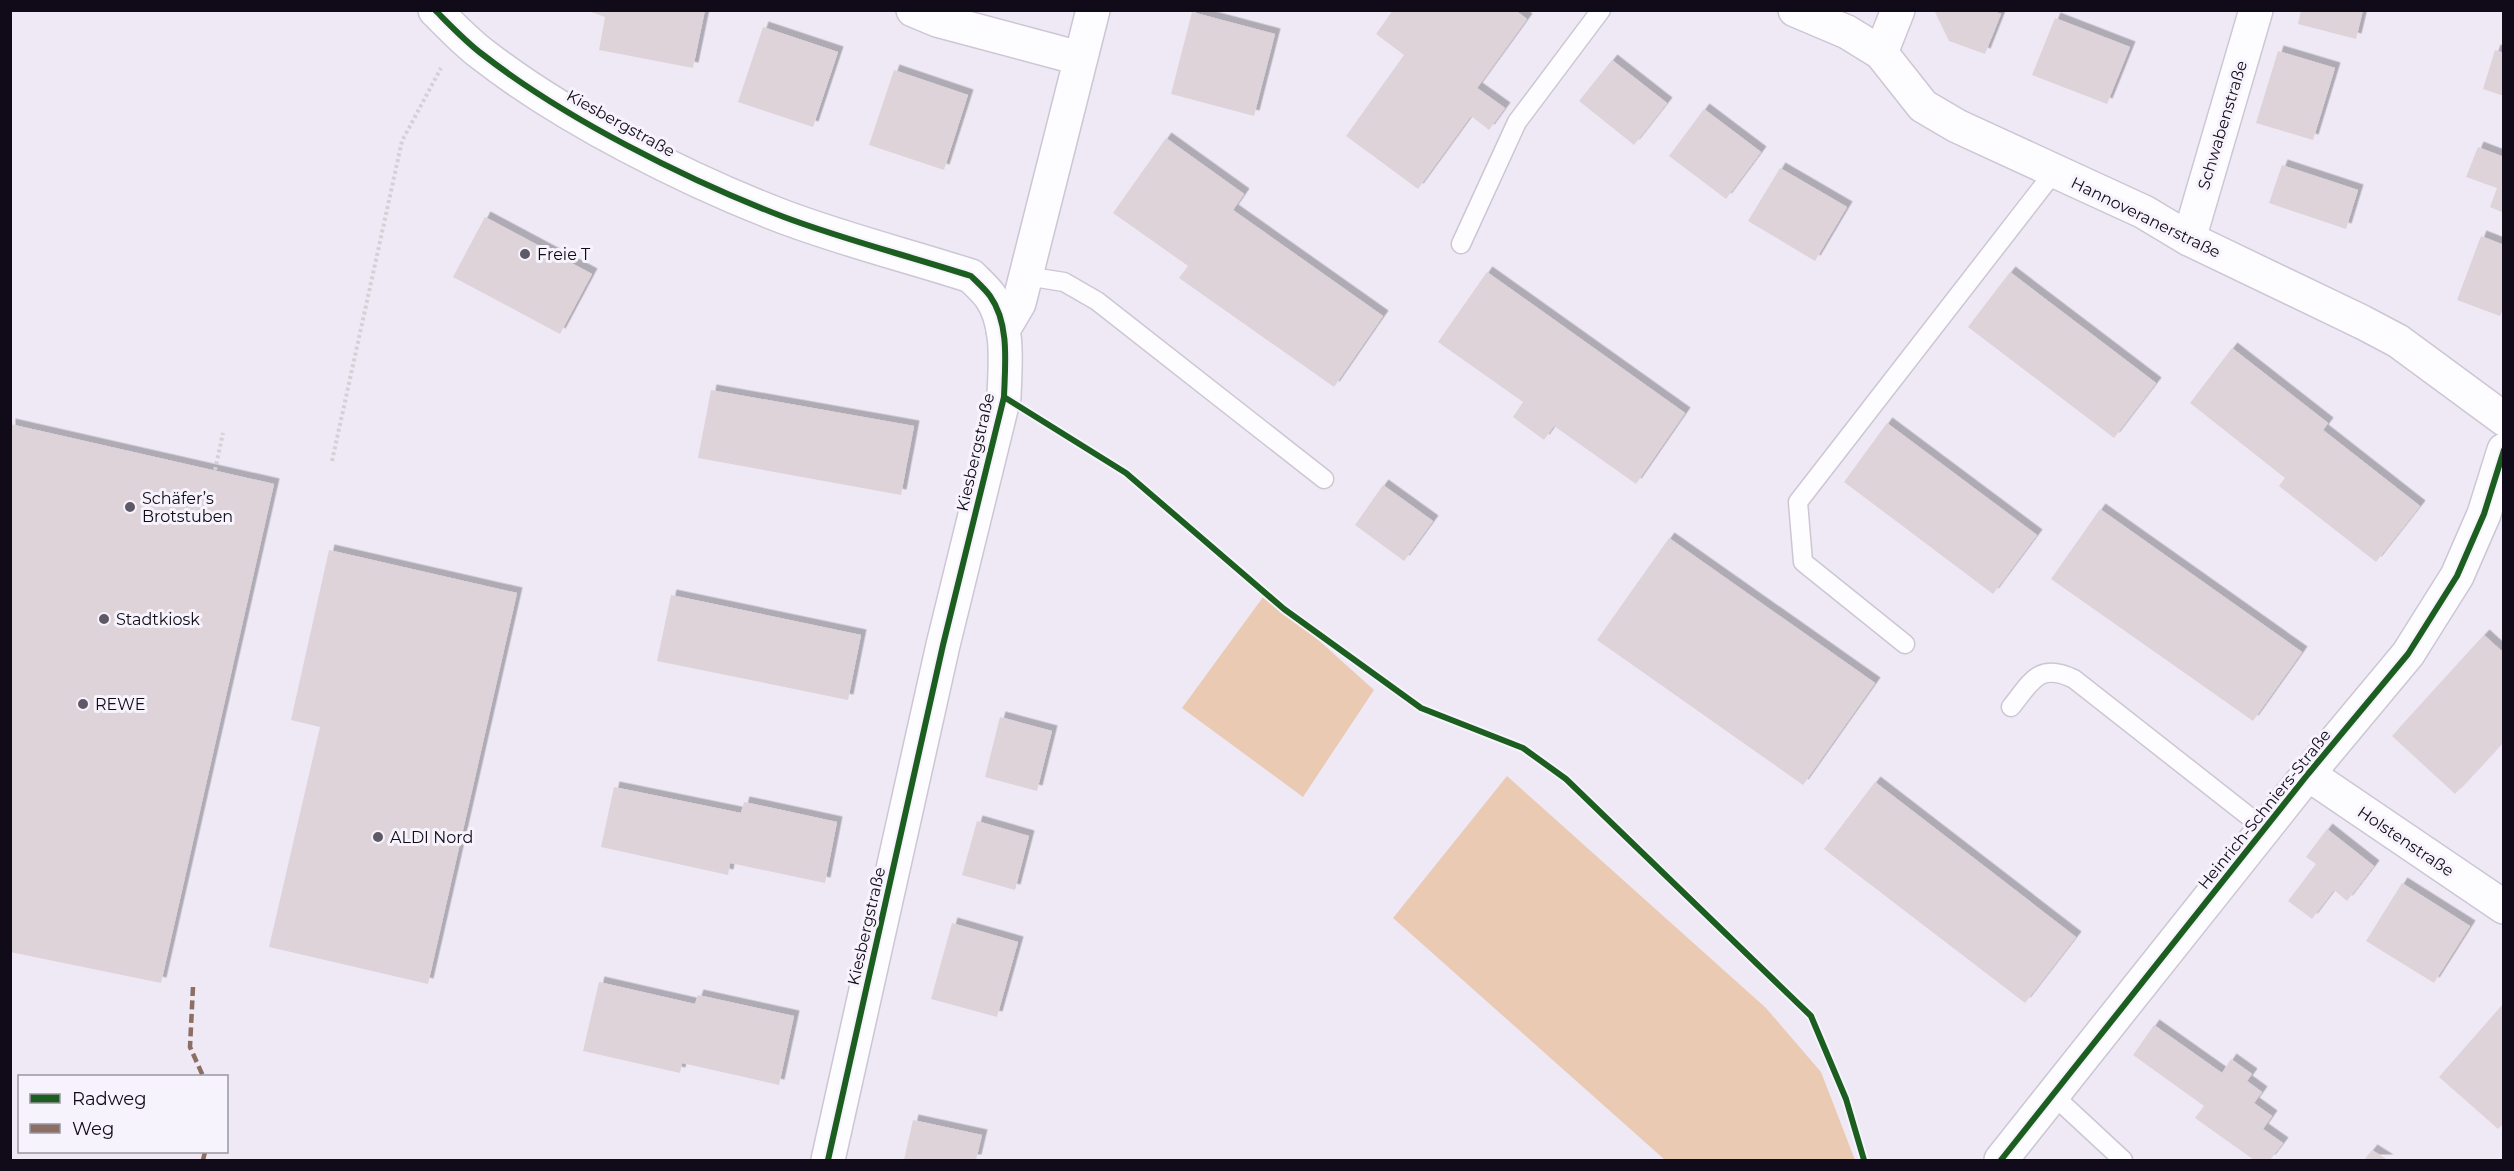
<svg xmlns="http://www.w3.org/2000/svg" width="2514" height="1171" viewBox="0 0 2514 1171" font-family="Montserrat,sans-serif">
  <defs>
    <filter id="shadow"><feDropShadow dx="5.5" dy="-5.5" stdDeviation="0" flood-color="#0004"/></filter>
  </defs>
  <rect width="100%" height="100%" fill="#efe9f6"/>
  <g fill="#eacab3">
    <path d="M 1266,593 L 1374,690 L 1303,797 L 1182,708 Z"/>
    <path d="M 1507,776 L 1766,1008 L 1821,1072 L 1855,1160 L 1665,1160 L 1393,918 Z"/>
  </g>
  <g fill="#dfd3da" filter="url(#shadow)">
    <path d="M 586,10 L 705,10 L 693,68 L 599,50 L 605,17 Z"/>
    <path d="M 1393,10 L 1515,10 L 1527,19 L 1477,88 L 1505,108 L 1489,130 L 1471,116 L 1418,189 L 1346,136 L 1404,55 L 1376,34 Z"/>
    <path d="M 1934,10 L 1991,10 L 2001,14 L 1985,54 L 1949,41 Z"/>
    <path d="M 2301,10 L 2363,10 L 2356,39 L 2298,24 Z"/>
    <path d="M 1192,12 L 1275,34 L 1254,116 L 1171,94 Z"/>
    <path d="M 2055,18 L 2130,47 L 2107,104 L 2032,75 Z"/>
    <path d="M 763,27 L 838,52 L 813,127 L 738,102 Z"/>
    <path d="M 2495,50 L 2504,53 L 2504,96 L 2483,89 Z"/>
    <path d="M 2278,51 L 2335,68 L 2313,140 L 2256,123 Z"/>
    <path d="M 1612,60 L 1667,103 L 1634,145 L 1579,101 Z"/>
    <path d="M 894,70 L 968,95 L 944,170 L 869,145 Z"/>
    <path d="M 1704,109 L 1761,152 L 1726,199 L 1669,156 Z"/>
    <path d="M 1166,138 L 1244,194 L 1233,210 L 1383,316 L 1334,387 L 1179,278 L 1188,266 L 1113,213 Z"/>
    <path d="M 2478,147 L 2504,157 L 2504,213 L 2490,207 L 2497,188 L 2466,177 Z"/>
    <path d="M 2282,165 L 2358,190 L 2346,229 L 2269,203 Z"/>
    <path d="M 1780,168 L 1847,207 L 1815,261 L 1748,221 Z"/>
    <path d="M 485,217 L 592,274 L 560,334 L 453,277 Z"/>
    <path d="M 2481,236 L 2504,245 L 2504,307 L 2500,316 L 2457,300 Z"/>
    <path d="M 1487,272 L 1685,413 L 1636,484 L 1554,426 L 1544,440 L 1513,417 L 1523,402 L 1438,342 Z"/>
    <path d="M 2010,272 L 2156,383 L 2114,438 L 1968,327 Z"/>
    <path d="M 2232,348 L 2328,423 L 2323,430 L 2420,506 L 2376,562 L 2279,486 L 2285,478 L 2190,403 Z"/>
    <path d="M 711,390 L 914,426 L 901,495 L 698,458 Z"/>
    <path d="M 1887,423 L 2037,535 L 1993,594 L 1844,482 Z"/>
    <path d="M 10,424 L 274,484 L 161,983 L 10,952 Z"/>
    <path d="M 1383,485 L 1433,521 L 1404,561 L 1355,525 Z"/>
    <path d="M 2100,509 L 2302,652 L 2253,721 L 2051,579 Z"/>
    <path d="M 1669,538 L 1875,683 L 1803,785 L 1597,640 Z"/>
    <path d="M 329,550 L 517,593 L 428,984 L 269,947 L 320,727 L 291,720 Z"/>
    <path d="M 671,595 L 861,635 L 848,700 L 657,661 Z"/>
    <path d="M 2484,635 L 2504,653 L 2504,741 L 2455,794 L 2392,736 Z"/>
    <path d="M 1000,717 L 1052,731 L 1037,791 L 985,777 Z"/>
    <path d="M 1875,782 L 2076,937 L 2025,1003 L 1824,849 Z"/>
    <path d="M 614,787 L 741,813 L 744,802 L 837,822 L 825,883 L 730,863 L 728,875 L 601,847 Z"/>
    <path d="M 977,821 L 1029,836 L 1015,890 L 962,875 Z"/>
    <path d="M 2327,829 L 2374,866 L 2347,901 L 2334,890 L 2312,919 L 2288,901 L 2316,864 L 2306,857 Z"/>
    <path d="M 2402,883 L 2470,926 L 2434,983 L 2366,941 Z"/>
    <path d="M 952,923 L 1018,942 L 997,1017 L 931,999 Z"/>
    <path d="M 599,982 L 695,1004 L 698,995 L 794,1016 L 779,1085 L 682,1063 L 680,1073 L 583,1051 Z"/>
    <path d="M 2504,1003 L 2504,1123 L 2498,1129 L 2439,1077 Z"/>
    <path d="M 2154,1025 L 2222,1073 L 2231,1059 L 2252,1074 L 2247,1081 L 2262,1092 L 2254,1103 L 2272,1116 L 2263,1129 L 2283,1143 L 2270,1160 L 2254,1160 L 2195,1118 L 2204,1106 L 2133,1055 Z"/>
    <path d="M 913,1120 L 982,1135 L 976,1160 L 904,1160 Z"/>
    <path d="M 2372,1150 L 2388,1160 L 2364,1160 Z"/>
  </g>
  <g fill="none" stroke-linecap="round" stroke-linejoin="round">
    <defs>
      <g id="lane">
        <path d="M 1461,244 L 1517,122 L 1601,10"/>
        <path d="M 1026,276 L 1064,282 L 1097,301 L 1324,479"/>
        <path d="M 1905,644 L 1803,562 L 1798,502 L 2054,172"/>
        <path d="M 2011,707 C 2032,681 2039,662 2074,679 L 2265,829"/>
        <path d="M 2053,1095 L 2123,1160"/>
      </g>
      <g id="street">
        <path d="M 913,10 L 937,20 L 1079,58"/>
        <path d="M 1795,10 L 1847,32 L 1881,53 L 1923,106 L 1957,126 L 2144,212 L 2189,239 L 2362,322 L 2398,341 L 2504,419"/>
        <path d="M 1881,53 L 1898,10"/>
        <path d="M 2189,239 L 2256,10"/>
        <path d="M 1003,330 L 1019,303 L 1093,10"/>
        <path d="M 2308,774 L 2504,907"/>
        <path d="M 2001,1160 L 2308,774 L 2408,654 L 2457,576 L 2484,514 L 2504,450"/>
      </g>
      <path id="secondary" d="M 435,10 C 450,25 465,41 482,54 C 564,118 687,180 784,217 C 845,240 909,256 971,276 C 977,282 985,289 990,296 C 1010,324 1005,365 1004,397 L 943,645 L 828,1160"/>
    </defs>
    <use href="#lane" stroke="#cdc6d4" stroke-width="21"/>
    <use href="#street" stroke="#cdc6d4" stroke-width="36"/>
    <use href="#secondary" stroke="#cdc6d4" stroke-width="36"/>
    <g stroke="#d3d1d5" stroke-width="4" stroke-dasharray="3 3" stroke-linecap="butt">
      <path d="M 332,461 L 402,141 L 441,68"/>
      <path d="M 215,470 L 223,433"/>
    </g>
    <use href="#lane" stroke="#fdfcfe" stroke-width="18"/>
    <use href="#street" stroke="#fdfcfe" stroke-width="33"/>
    <use href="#secondary" stroke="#fdfcfe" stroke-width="33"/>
    <g stroke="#8d6e63" stroke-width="4.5" stroke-dasharray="9 4.5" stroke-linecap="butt">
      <path d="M 193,987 L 190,1047 L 203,1076"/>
      <path d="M 203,1160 L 205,1152"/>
    </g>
    <defs>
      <g id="cycleway">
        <path d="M 435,10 C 450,25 465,41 482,54 C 564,118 687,180 784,217 C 845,240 909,256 971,276 C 977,282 985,289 990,296 C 1010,324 1005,365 1004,397 L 943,645 L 828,1160"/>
        <path d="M 1004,397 L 1126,473 L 1284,609 L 1421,708 L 1523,748 L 1566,779 L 1811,1016 L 1846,1099 L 1864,1160"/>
        <path d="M 2001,1160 L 2308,774 L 2408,654 L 2457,576 L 2484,514 L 2504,450"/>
      </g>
    </defs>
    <use href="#cycleway" stroke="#f7f3fc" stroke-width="10"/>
    <use href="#cycleway" stroke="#1b5e20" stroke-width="6"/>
  </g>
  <g fill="#5f5866" stroke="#f7f3fc" stroke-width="2">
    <circle cx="525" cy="254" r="6"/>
    <circle cx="130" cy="507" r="6"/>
    <circle cx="104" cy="619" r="6"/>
    <circle cx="83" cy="704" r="6"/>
    <circle cx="378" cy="837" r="6"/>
  </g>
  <g text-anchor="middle" stroke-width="6" stroke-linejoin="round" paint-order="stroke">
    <g font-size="16" fill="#110a18" stroke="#f7f3fc">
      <text transform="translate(621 123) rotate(29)" y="6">Kiesbergstraße</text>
      <text transform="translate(2222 125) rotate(-73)" y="6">Schwabenstraße</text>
      <text transform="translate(2146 217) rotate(26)" y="6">Hannoveranerstraße</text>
      <text transform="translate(975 452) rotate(-77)" y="6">Kiesbergstraße</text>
      <text transform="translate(2264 809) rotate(-51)" y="6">Heinrich-Schniers-Straße</text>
      <text transform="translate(2406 841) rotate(34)" y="6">Holstenstraße</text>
      <text transform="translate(866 926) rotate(-77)" y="6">Kiesbergstraße</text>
    </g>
    <g font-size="16" fill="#110a18" stroke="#f7f3fc" text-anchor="start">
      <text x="537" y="260">Freie T</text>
      <text x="142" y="504">Schäfer’s<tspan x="142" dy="18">Brotstuben</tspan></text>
      <text x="116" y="625">Stadtkiosk</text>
      <text x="95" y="710">REWE</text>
      <text x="390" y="843">ALDI Nord</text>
    </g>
  </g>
  <rect width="2514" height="1171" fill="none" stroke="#110a18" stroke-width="24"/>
  <rect x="18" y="1075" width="210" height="78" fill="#f7f3fc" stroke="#9b96a1" stroke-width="1.5"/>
  <rect x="30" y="1094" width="30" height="9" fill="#1b5e20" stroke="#9b96a1" stroke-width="1.5"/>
  <text x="72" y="1105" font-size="18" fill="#110a18">Radweg</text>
  <rect x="30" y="1124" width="30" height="9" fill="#8d6e63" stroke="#9b96a1" stroke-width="1.5"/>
  <text x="72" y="1135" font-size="18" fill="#110a18">Weg</text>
</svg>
